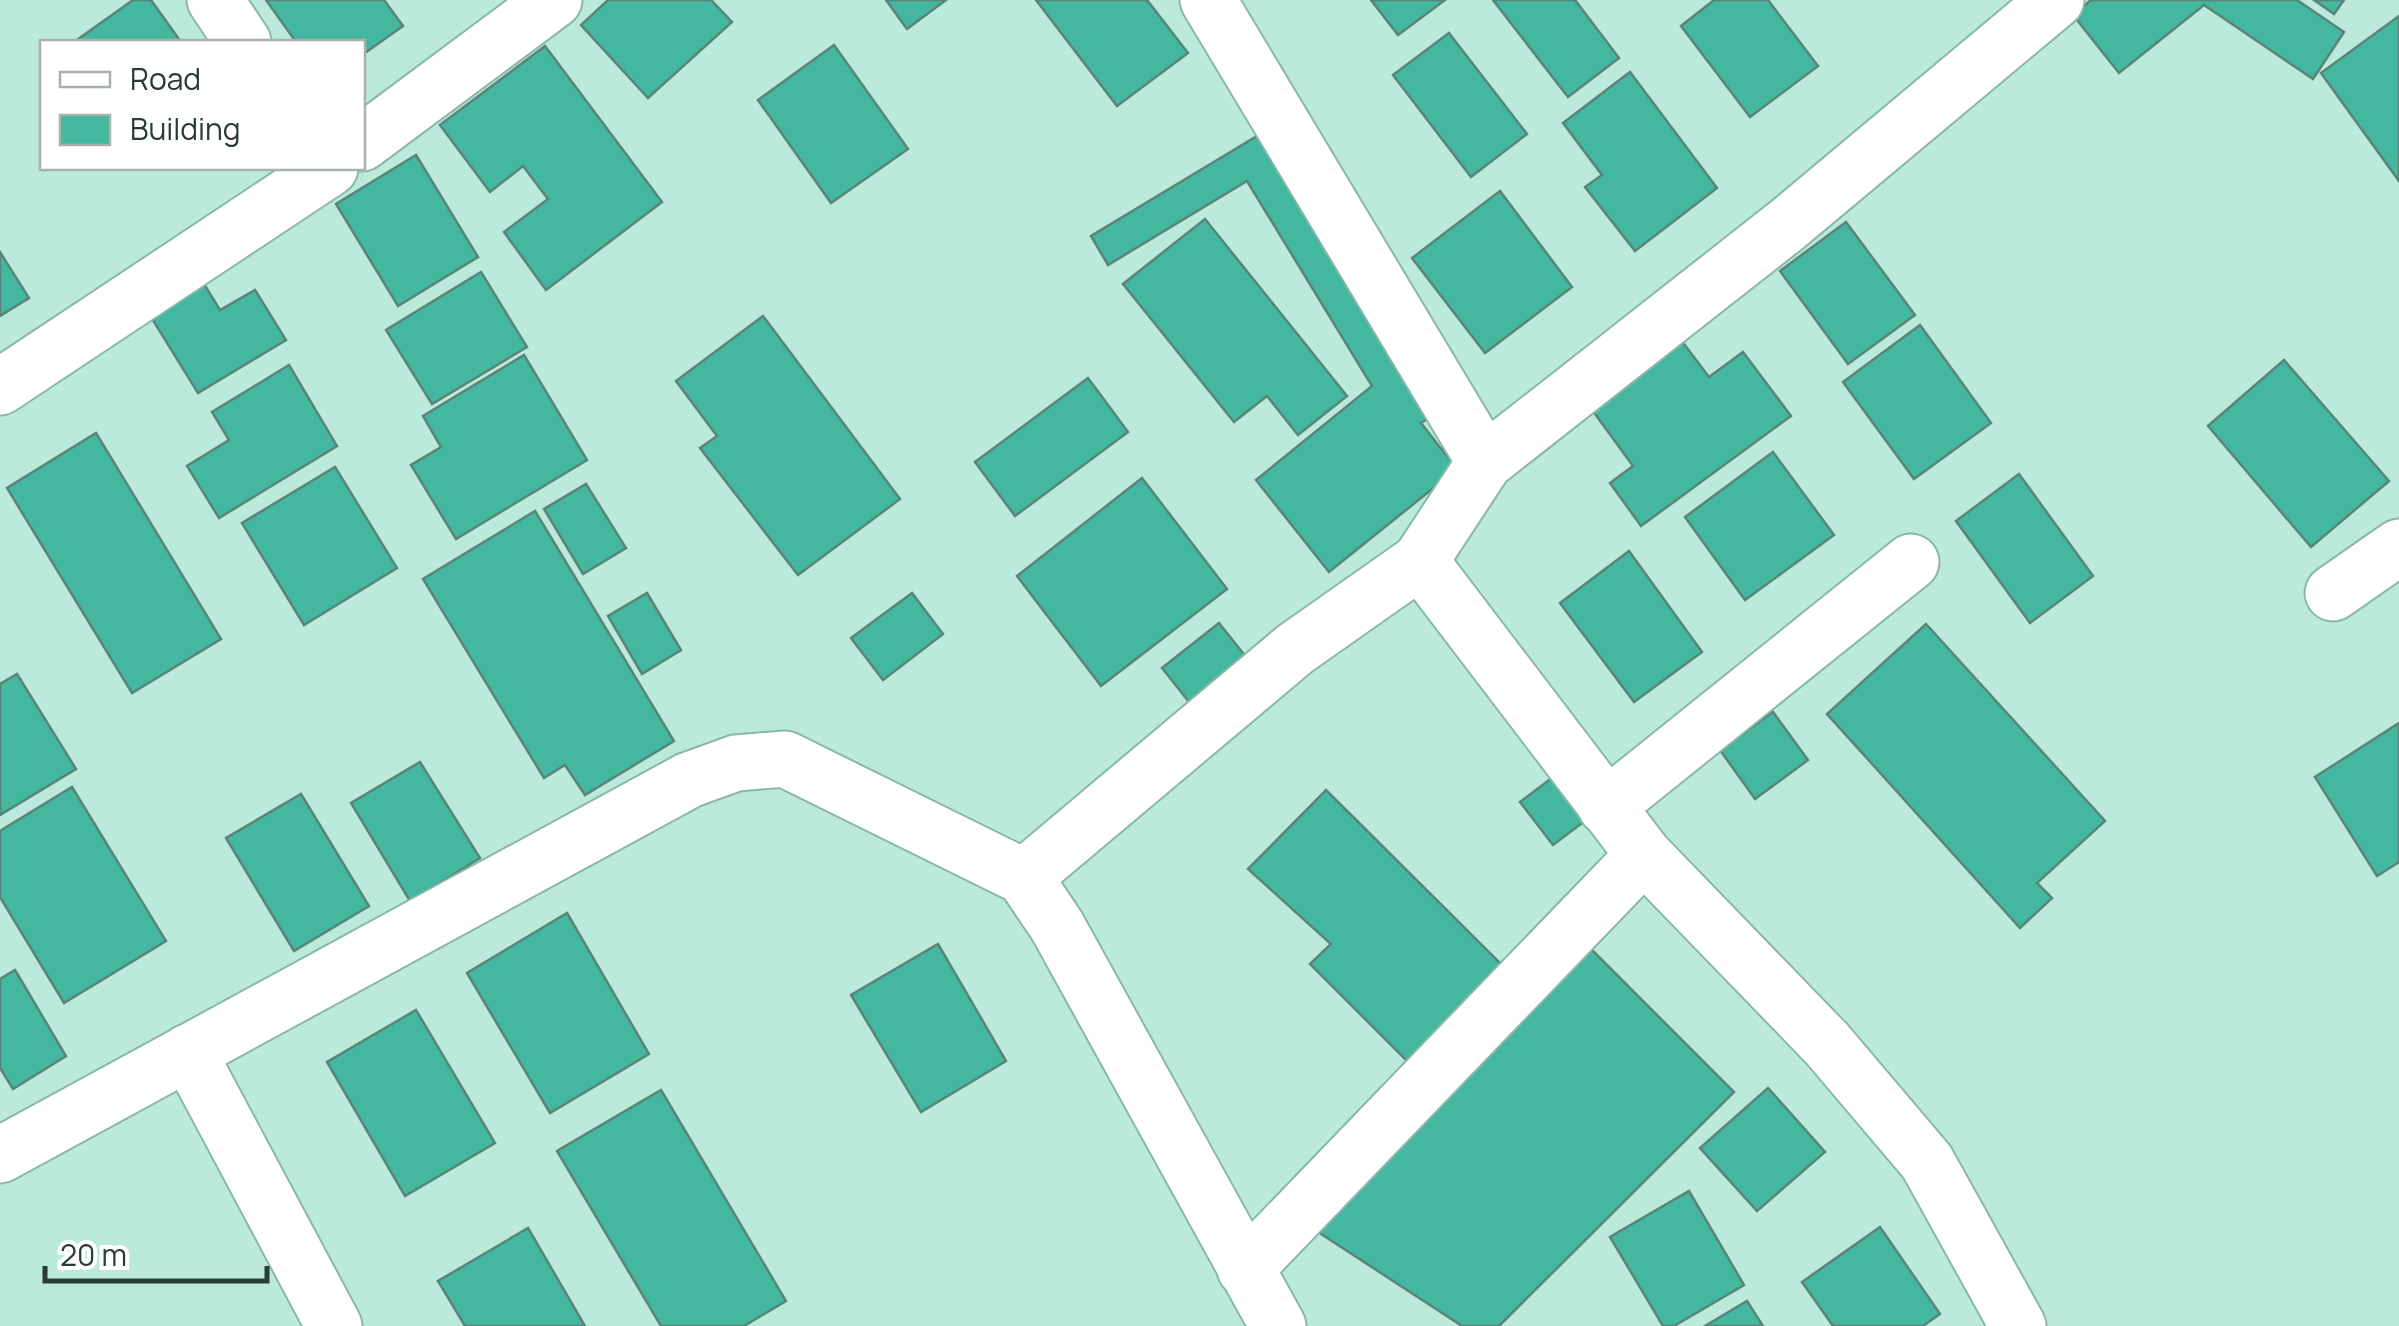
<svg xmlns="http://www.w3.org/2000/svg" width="2399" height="1326" viewBox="0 0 2399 1326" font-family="Manrope,sans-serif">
  <rect width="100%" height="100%" fill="#bbeadc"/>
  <g fill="#44b89e" stroke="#598579" stroke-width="2.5">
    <path d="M 133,0 L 151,0 L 181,42 L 74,42 Z"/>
    <path d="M 266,0 L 384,0 L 403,26 L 362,55 L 362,42 L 296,42 Z"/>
    <path d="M 608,0 L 711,0 L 732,22 L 648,98 L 581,25 Z"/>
    <path d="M 886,0 L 946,0 L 907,29 Z"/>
    <path d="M 1036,0 L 1147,0 L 1188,53 L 1117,106 Z"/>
    <path d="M 1371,0 L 1445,0 L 1398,35 Z"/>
    <path d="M 1493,0 L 1575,0 L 1619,58 L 1568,97 Z"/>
    <path d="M 1714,0 L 1768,0 L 1818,66 L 1750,117 L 1681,26 Z"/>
    <path d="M 2091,0 L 2297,0 L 2344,32 L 2313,79 L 2204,5 L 2119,73 L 2073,15 Z"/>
    <path d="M 2314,0 L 2344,0 L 2334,14 Z"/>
    <path d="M 2399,16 L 2399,181 L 2321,73 Z"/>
    <path d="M 1449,33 L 1527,134 L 1471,177 L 1393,75 Z"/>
    <path d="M 834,45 L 908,149 L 831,203 L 758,100 Z"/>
    <path d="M 545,46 L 662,202 L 546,290 L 504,232 L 548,199 L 523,166 L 490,192 L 440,125 Z"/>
    <path d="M 1630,72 L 1717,188 L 1635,251 L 1585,187 L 1602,175 L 1563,123 Z"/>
    <path d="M 1262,133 L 1434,415 L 1421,423 L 1457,469 L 1329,572 L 1256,480 L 1372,386 L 1247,181 L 1108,265 L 1091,236 Z"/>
    <path d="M 416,155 L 478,257 L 398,306 L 336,204 Z"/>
    <path d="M 1500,191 L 1572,287 L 1485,353 L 1412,258 Z"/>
    <path d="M 1205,219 L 1347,396 L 1298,435 L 1267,396 L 1234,422 L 1123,284 Z"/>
    <path d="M 1846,222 L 1915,315 L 1848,364 L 1780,271 Z"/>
    <path d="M 0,252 L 29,298 L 0,316 Z"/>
    <path d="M 481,272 L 527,347 L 432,404 L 386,330 Z"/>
    <path d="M 199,276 L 220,310 L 255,290 L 286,340 L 198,393 L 146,309 Z"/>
    <path d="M 763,316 L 900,499 L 798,575 L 700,448 L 717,436 L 676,381 Z"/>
    <path d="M 1920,325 L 1991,423 L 1914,479 L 1843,382 Z"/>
    <path d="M 1681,340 L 1709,377 L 1743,352 L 1791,416 L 1641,526 L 1610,483 L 1633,466 L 1590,407 Z"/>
    <path d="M 524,355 L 587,460 L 456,539 L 411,465 L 441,447 L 423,416 Z"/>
    <path d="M 2284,360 L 2389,481 L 2311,547 L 2208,426 Z"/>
    <path d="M 289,365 L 337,446 L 219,518 L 187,466 L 229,440 L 212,412 Z"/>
    <path d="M 1088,378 L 1128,432 L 1015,516 L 975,462 Z"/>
    <path d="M 96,433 L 221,639 L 132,693 L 7,488 Z"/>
    <path d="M 1773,452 L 1834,535 L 1745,600 L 1685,517 Z"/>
    <path d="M 335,467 L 397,568 L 304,625 L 242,523 Z"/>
    <path d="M 2019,474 L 2093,576 L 2030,623 L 1956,521 Z"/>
    <path d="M 1142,478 L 1227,589 L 1101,686 L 1017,576 Z"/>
    <path d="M 586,484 L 626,548 L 583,574 L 544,509 Z"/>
    <path d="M 535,511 L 674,741 L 585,795 L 565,765 L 544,778 L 423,579 Z"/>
    <path d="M 1629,551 L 1702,652 L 1634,702 L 1560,603 Z"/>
    <path d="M 647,593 L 681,650 L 642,674 L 608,616 Z"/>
    <path d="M 912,593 L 943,634 L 883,680 L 851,638 Z"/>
    <path d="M 1219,623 L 1250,662 L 1193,707 L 1162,668 Z"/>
    <path d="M 1926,624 L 2105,821 L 2037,883 L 2052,898 L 2020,928 L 1827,714 Z"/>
    <path d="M 17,674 L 76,769 L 0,815 L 0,684 Z"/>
    <path d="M 1773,712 L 1808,760 L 1755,799 L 1720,750 Z"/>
    <path d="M 2399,723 L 2399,862 L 2377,876 L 2315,777 Z"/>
    <path d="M 420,762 L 480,858 L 410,901 L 351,803 Z"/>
    <path d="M 1553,777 L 1586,820 L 1553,845 L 1520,802 Z"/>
    <path d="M 72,787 L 166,941 L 64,1003 L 0,897 L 0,831 Z"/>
    <path d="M 1326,790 L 1504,967 L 1409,1063 L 1310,964 L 1331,944 L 1248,869 Z"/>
    <path d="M 301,794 L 369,906 L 294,951 L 226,838 Z"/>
    <path d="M 567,913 L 649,1054 L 550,1113 L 467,973 Z"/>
    <path d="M 938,944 L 1006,1061 L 921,1112 L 851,995 Z"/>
    <path d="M 1591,949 L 1734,1092 L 1499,1326 L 1462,1326 L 1312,1228 Z"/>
    <path d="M 15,970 L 66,1056 L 13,1089 L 0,1068 L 0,979 Z"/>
    <path d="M 416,1010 L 495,1143 L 405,1196 L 327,1062 Z"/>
    <path d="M 1768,1088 L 1825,1152 L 1757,1211 L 1700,1148 Z"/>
    <path d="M 661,1090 L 786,1301 L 744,1326 L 661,1326 L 557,1151 Z"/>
    <path d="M 1689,1191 L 1744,1285 L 1674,1326 L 1663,1326 L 1610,1237 Z"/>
    <path d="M 1880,1227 L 1940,1314 L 1923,1326 L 1833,1326 L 1802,1282 Z"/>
    <path d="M 528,1228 L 585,1326 L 465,1326 L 438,1281 Z"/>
    <path d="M 1747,1301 L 1763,1326 L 1705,1326 Z"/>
  </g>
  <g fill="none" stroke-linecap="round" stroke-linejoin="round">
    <defs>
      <g id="minor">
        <path d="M 215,0 L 243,42"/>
        <path d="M 1208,0 L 1485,462"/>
        <path d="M 362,143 L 554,0"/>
        <path d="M 0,387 L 330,168"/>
        <path d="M 2333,593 L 2399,547"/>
        <path d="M 1606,807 L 1911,562"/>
        <path d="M 1024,877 L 1295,649 L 1420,561"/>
        <path d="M 188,1052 L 334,1326"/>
        <path d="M 0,1155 L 689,780 L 736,763 L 785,759 L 1024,877 L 1057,926 L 1278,1326"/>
        <path d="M 1245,1269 L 1644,855"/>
        <path d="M 2018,1326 L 1927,1162 L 1827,1044 L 1644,855 L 1420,561 L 1485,462 L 1787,225 L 2056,0"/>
      </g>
    </defs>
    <use href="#minor" stroke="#89b7aa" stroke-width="59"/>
    <use href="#minor" stroke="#fff" stroke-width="55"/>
  </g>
  <rect x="40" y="40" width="325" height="130" fill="#ffffff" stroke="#a9b1ae" stroke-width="2.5"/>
  <rect x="60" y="72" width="50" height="15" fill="#ffffff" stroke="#a9b1ae" stroke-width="2.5"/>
  <text x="130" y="90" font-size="30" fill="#283b35">Road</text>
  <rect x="60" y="115" width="50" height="30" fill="#44b89e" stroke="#a9b1ae" stroke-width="2.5"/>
  <text x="130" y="140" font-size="30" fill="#283b35">Building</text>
  <path d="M45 1266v15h222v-15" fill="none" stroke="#283b35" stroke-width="5"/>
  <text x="60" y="1266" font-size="30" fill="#283b35" stroke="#ffffff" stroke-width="8" paint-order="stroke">20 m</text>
</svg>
